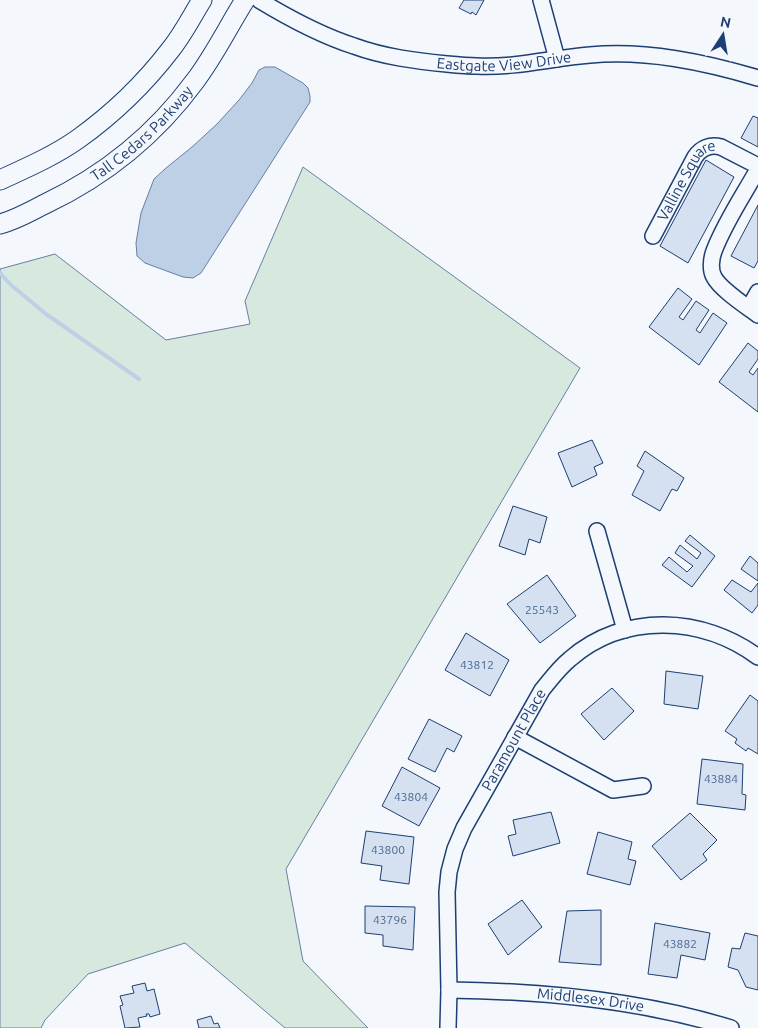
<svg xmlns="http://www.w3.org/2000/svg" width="758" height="1028" viewBox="0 0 758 1028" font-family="Ubuntu,sans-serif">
  <rect width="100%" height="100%" fill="#f4f7fb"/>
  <path fill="#d7e8df" stroke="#687fa3" d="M 303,167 L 580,368 L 286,869 L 303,961 L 368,1028 L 285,1028 L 185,943 L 88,974 L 45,1020 L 41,1028 L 0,1028 L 0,269 L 55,254 L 166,340 L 250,324 L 245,301 Z"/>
  <path fill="#bed0e5" stroke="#687fa3" d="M 265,67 L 275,67 L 303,83 L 308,88 L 310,96 L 310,102 L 201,273 L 193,278 L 183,277 L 145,263 L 137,256 L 136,243 L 141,213 L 154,179 L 166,168 L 192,147 L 217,124 L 239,100 L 252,83 L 259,70 Z"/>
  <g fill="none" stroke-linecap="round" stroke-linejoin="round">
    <path stroke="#bed0e5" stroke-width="4" d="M 0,273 L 11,285 L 46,314 L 139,379"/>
  </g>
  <g fill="#d5e0f0" stroke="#1d3f73">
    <path d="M 464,0 L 484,0 L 476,15 L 472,12 L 471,14 L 459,8 Z"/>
    <path d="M 753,116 L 758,118 L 758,147 L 741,138 Z"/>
    <path d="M 706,160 L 734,177 L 688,263 L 660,246 Z"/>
    <path d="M 758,205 L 758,261 L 754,268 L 731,256 Z"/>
    <path d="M 678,288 L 692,299 L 679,317 L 683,320 L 696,301 L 709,310 L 696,330 L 700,333 L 713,313 L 727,323 L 699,365 L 649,327 Z"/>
    <path d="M 748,343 L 758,351 L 758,359 L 749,372 L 753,375 L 758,368 L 758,412 L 719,382 Z"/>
    <path d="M 592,440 L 603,463 L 594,467 L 597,475 L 572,487 L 558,453 Z"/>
    <path d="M 645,451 L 684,478 L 677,491 L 672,489 L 660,511 L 632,495 L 644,471 L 637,466 Z"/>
    <path d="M 513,506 L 547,517 L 540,543 L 529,539 L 525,555 L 499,546 Z"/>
    <path d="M 690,535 L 715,556 L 692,587 L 662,565 L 669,557 L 687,572 L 693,566 L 675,553 L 680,545 L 697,559 L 701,553 L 685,541 Z"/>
    <path d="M 750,556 L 758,563 L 758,581 L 741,569 Z"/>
    <path d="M 547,575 L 576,616 L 540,643 L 507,604 Z"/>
    <path d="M 732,580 L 751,592 L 758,583 L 758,605 L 752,613 L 724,590 Z"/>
    <path d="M 466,633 L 509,660 L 490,696 L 445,670 Z"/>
    <path d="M 666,671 L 703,676 L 698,709 L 664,704 Z"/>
    <path d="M 612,688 L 634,711 L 604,740 L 581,714 Z"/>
    <path d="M 750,695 L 758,701 L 758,754 L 748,748 L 746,751 L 735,743 L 737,739 L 725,731 Z"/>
    <path d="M 429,719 L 462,736 L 454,752 L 447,748 L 435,772 L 408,759 Z"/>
    <path d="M 702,759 L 743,764 L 742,794 L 746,795 L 745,810 L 697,804 Z"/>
    <path d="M 402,767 L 440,788 L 419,826 L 382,806 Z"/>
    <path d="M 551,812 L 560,843 L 513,856 L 508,836 L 516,834 L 513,820 Z"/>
    <path d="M 690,813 L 717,840 L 703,854 L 707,860 L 681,880 L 652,846 Z"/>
    <path d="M 366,831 L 414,837 L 409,884 L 380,880 L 382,866 L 361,863 Z"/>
    <path d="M 598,832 L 632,842 L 628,859 L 636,861 L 630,885 L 587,874 Z"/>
    <path d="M 522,900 L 542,927 L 508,955 L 488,924 Z"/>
    <path d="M 365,906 L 415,907 L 413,950 L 383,946 L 383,935 L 365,933 Z"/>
    <path d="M 601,910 L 601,965 L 559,962 L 567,911 Z"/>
    <path d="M 655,923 L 710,933 L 705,960 L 681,955 L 677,978 L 648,974 Z"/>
    <path d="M 745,933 L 758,936 L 758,990 L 746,987 L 738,970 L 728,967 L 732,948 L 740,949 Z"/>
    <path d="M 145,983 L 147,991 L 154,989 L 160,1014 L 150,1017 L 149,1014 L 146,1014 L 147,1016 L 138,1018 L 140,1027 L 125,1028 L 120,1006 L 123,1005 L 120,996 L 134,993 L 132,986 Z"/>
    <path d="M 211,1016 L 214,1024 L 218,1023 L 220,1028 L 199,1028 L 197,1020 Z"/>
  </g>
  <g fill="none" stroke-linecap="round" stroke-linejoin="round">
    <defs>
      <g id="minor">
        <path id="s1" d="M 259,0 C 287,17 323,36 354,46 C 384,57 416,61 447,64 C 457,65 467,66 477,66 C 515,68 552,58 590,55 C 647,50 704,62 758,78"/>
        <path d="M 541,0 L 557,59"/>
        <path d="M 758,169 C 743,196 725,222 714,251 C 711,259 710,270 714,277 C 720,289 746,306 758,315"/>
        <path id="s2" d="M 653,236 L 695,157 C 701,148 710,144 721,147 L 758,166"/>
        <path d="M 749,308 L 758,292"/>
        <path d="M 597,531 L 625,630"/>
        <path d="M 515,737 L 613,790 L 643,786"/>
        <path id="s3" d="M 449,990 C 544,991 640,1000 731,1028"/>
        <path id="s4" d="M 448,1028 L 449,990 L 447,892 L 449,872 L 455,849 L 464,828 L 542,690 C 551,679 559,668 570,659 C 624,612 703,616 758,657"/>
      </g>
      <g id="major">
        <path d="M 0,180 C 26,168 54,156 78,139 C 113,114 145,83 171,49 C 183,34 192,16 202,0"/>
        <path id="s5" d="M 0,224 C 16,220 31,211 45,204 C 104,176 156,134 195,81 C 214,56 228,27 245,0"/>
      </g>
    </defs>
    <use href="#minor" stroke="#1d3f73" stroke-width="18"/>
    <use href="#major" stroke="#1d3f73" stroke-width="21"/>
    <use href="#minor" stroke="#f4f7fb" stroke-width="15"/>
    <use href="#major" stroke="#f4f7fb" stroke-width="19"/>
  </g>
  <g text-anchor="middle" stroke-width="4" stroke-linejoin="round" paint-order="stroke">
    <g font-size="12" fill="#4b6792">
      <text x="542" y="614">25543</text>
      <text x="477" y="669">43812</text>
      <text x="721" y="783">43884</text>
      <text x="411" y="801">43804</text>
      <text x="388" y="854">43800</text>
      <text x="390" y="924">43796</text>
      <text x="680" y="948">43882</text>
    </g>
    <g font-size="15" fill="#1d3f73" stroke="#f4f7fb">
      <text dy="5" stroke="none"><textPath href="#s1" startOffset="258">Eastgate View Drive</textPath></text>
      <text dy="5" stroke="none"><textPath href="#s5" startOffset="170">Tall Cedars Parkway</textPath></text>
      <text dy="5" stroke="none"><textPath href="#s2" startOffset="66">Valline Square</textPath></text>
      <text dy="5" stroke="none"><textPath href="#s4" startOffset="304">Paramount Place</textPath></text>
      <text dy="5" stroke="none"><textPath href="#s3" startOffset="142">Middlesex Drive</textPath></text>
    </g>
  </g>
  <g transform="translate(723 35) rotate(12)" stroke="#f4f7fb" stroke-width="4" paint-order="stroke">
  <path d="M0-4L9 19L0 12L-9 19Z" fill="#1d3f73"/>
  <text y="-8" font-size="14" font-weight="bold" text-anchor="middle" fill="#1d3f73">N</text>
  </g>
</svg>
